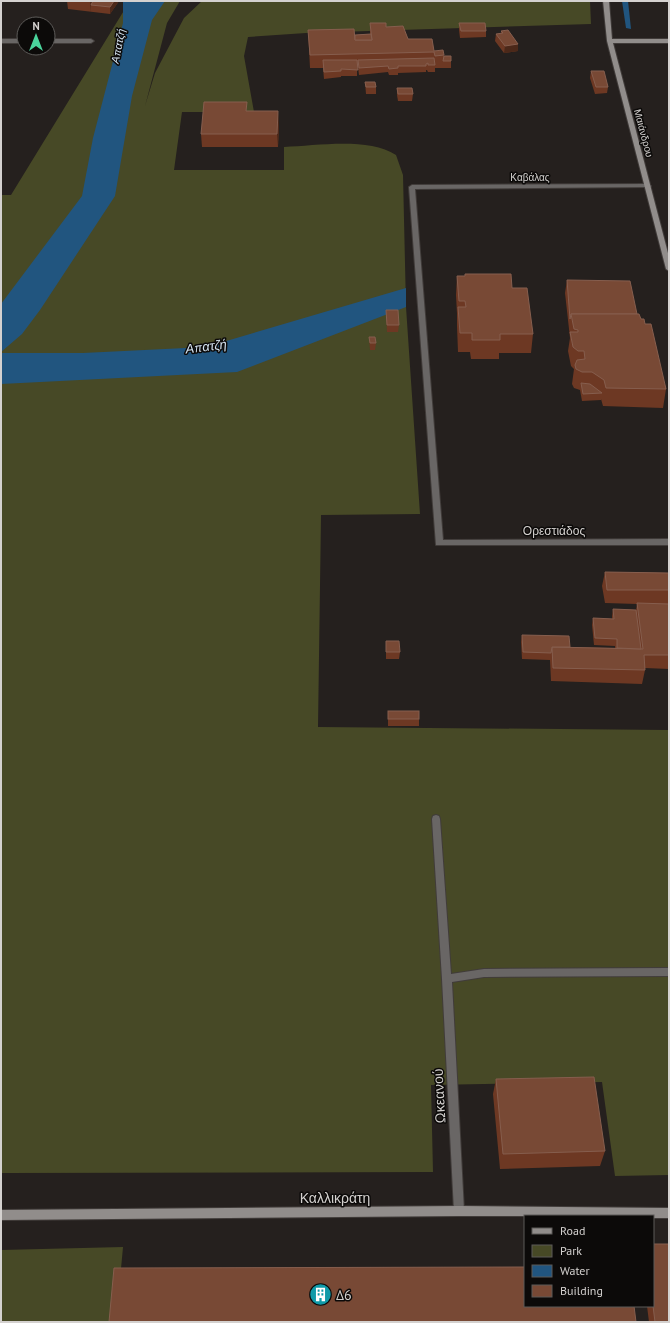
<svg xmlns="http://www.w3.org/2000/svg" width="670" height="1323" viewBox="0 0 670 1323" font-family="'PT Sans',sans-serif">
  <rect width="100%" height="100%" fill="#25201e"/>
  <g fill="#474926">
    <path d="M 127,1 L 180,1 L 167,23 L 145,106 L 155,73 L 184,18 L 202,1 L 590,1 L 591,24 L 306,33 L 248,37 L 244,56 L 254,112 L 182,112 L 174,170 L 284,170 L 284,147 C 317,146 368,137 396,155 L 403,175 L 406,307 L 420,514 L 321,515 L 318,727 L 669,730 L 669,1175 L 615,1176 L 602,1082 L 431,1085 L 433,1172 L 1,1173 L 1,195 L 11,195 L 128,4 Z"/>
    <path d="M 123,1247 L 116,1322 L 1,1322 L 1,1250 Z"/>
  </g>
  <g fill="#21557f">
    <path d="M 123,1 L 165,1 L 152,20 L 132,96 L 115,196 L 40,310 L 22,334 L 1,352 L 1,304 L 82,196 L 93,138 L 123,23 Z"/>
    <path d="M 406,288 L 406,307 L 237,372 L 1,384 L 1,353 L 83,353 L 206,347 Z"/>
  </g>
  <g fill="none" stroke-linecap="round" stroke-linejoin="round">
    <path fill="#21557f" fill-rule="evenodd" d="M 622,1 L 628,1 L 631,29 L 626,28 Z"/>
    <defs>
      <g id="street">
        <rect x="1" y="39" width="23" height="4"/>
        <path d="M 48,39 L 91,39 L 94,41 L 91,43 L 48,43 Z"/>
        <path d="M 648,184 L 651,186 L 650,187 L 415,189 L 443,540 L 669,539 L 669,545 L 436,545 L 409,187 L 412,185 Z"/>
        <path d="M 436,815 L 439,816 L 440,819 L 451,974 L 484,969 L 669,968 L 669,976 L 484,977 L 452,982 L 464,1211 L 463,1215 L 459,1216 L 455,1215 L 454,1211 L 442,979 L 432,819 L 433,816 Z"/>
      </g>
      <g id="secondary">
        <path d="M 603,1 L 609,1 L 612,39 L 669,39 L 669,43 L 613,43 L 669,257 L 669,271 L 666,269 L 607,41 Z"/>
        <path d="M 459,1206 L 669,1208 L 669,1218 L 653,1218 L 653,1216 L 459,1216 L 1,1220 L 1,1210 Z"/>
      </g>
    </defs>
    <use href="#street" stroke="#413c3a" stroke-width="2"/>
    <use href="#secondary" stroke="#413c3a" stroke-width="2"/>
    <use href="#street" fill="#696665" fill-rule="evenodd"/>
    <use href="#secondary" fill="#918d8b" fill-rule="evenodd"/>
  </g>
  <g fill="#6d3823">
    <path d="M 67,1 L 119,1 L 110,14 L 68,9 Z"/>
    <path d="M 370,23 L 386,27 L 408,39 L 444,55 L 444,56 L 451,61 L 451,68 L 435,68 L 435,72 L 428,72 L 427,70 L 426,70 L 426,72 L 398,73 L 398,75 L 389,75 L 388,72 L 359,75 L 358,67 L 357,67 L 357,76 L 341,76 L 341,77 L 324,79 L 323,68 L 310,68 L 308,30 L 355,35 L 370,34 Z"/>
    <path d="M 459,23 L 486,31 L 486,37 L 460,38 L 459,30 Z"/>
    <path d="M 501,31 L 518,44 L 518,51 L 504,53 L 495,41 L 496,34 L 501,34 Z"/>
    <path d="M 591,71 L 608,87 L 607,93 L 595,94 L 590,78 Z"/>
    <path d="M 365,82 L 376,87 L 376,94 L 366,94 Z"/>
    <path d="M 397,88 L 413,94 L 412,101 L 398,101 L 397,95 Z"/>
    <path d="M 279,124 L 278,147 L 202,147 L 201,134 Z"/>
    <path d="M 457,276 L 512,288 L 533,334 L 531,353 L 499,353 L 499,359 L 471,359 L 470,352 L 458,352 L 457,326 L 457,314 L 456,295 Z"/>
    <path d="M 567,280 L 637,314 L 645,324 L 666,389 L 663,408 L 603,406 L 601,399 L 601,400 L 582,401 L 580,390 L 574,388 L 572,384 L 574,369 L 571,366 L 568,351 L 570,338 L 565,293 Z"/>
    <path d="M 386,310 L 399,325 L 398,332 L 387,332 Z"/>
    <path d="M 369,337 L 376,343 L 375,350 L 370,350 Z"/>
    <path d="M 605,572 L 669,573 L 669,669 L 645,668 L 645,670 L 642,684 L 551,681 L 550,660 L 522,659 L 521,642 L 522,635 L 570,647 L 615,648 L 615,646 L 594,645 L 592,625 L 593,618 L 612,619 L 612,616 L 613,609 L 636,610 L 637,604 L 605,603 L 602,586 Z"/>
    <path d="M 386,641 L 400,652 L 399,659 L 386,659 Z"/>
    <path d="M 388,711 L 419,719 L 419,726 L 388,726 Z"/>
    <path d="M 496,1079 L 605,1151 L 600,1166 L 500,1169 L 493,1094 Z"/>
    <path d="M 647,1306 L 653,1306 L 669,1322 L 649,1322 Z"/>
  </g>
  <g fill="#4b2819">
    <path d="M 90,1 L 99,1 L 91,5 L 91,12 Z"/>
    <path d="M 114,1 L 119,1 L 110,14 L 110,7 Z"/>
    <path d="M 518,44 L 518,51 L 504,53 L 505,46 Z"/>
    <path d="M 278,111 L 279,124 L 278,147 L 277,134 Z"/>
  </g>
  <g fill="#784935" stroke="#865e4e">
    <path d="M 93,1 L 114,1 L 110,7 L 91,5 Z"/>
    <path d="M 370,23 L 386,23 L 386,27 L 403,26 L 408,39 L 432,39 L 434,51 L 443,50 L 444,55 L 435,56 L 434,52 L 310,55 L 308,30 L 354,29 L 355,40 L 372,40 Z"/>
    <path d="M 459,23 L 485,23 L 486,31 L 461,31 Z"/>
    <path d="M 508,30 L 518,44 L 505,46 L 496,34 L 503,33 L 501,31 Z"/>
    <path d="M 371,34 L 372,40 L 355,40 L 355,35 Z"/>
    <path d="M 444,56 L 451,56 L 451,61 L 443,61 Z"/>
    <path d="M 434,58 L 435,65 L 428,65 L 428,63 L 426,64 L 426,66 L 398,66 L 398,68 L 389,69 L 388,66 L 359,68 L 358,60 Z"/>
    <path d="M 323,60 L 357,60 L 358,70 L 341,69 L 341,71 L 324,72 Z"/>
    <path d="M 591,71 L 604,71 L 608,87 L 596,87 Z"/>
    <path d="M 365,82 L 375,82 L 376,87 L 366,87 Z"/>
    <path d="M 397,88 L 412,88 L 413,94 L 398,94 Z"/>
    <path d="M 204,102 L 247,102 L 246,111 L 278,111 L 277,134 L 201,134 Z"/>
    <path d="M 465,274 L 511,274 L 512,288 L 527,288 L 533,334 L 500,334 L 500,340 L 472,340 L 472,333 L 460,333 L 458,307 L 466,307 L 465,301 L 459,301 L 457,276 L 465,276 Z"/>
    <path d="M 567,280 L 630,281 L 637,314 L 571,314 L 570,319 Z"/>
    <path d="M 386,310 L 398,310 L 399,325 L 387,325 Z"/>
    <path d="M 571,314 L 639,314 L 641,319 L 644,319 L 645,324 L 651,324 L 666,389 L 606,388 L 604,380 L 592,372 L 582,372 L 576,369 L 575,365 L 577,360 L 585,359 L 584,351 L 578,351 L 573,347 L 570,332 L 578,332 L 578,330 L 574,329 Z"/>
    <path d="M 369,337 L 375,337 L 376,343 L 370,343 Z"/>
    <path d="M 581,383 L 590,384 L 602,393 L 583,394 Z"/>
    <path d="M 605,572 L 669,573 L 669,590 L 607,590 Z"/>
    <path d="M 637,603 L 669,604 L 669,655 L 644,655 L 645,670 L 553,668 L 552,647 L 643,649 Z"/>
    <path d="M 613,609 L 636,610 L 641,649 L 617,648 L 617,639 L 595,638 L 593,618 L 614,619 Z"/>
    <path d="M 522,635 L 569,636 L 570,647 L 552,647 L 551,653 L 523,652 Z"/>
    <path d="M 386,641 L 399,641 L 400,652 L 386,652 Z"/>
    <rect x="388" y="711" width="31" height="8"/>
    <path d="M 594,1077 L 605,1151 L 503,1154 L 496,1079 Z"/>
    <path d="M 653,1244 L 669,1244 L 669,1322 L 655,1322 L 653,1306 Z"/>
    <path d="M 525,1267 L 525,1306 L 634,1306 L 636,1322 L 109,1322 L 114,1268 Z"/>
  </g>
  <defs>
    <symbol id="building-disc" viewBox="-11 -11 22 22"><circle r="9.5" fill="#0f9aa8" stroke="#0c0a09"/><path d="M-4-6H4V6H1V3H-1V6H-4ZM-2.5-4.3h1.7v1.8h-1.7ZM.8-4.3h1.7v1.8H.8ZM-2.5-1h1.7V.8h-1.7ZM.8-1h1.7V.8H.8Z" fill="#fff"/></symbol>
  </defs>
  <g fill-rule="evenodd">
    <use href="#building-disc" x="308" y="1282" width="25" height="25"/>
  </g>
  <g text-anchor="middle" stroke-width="3" stroke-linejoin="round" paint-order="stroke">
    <g font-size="10" fill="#d4d1cf" stroke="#0c0a09">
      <text transform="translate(644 133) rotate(75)" y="4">Μαιάνδρου</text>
      <text x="530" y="181">Καβάλας</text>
    </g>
    <g font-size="11" font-style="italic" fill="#d5e3f0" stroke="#0c0a09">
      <text transform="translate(118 46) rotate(-79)" y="4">Απατζή</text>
    </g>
    <g font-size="12" fill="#d4d1cf" stroke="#0c0a09">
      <text x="554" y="535">Ορεστιάδος</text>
    </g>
    <g font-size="13" font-style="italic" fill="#d5e3f0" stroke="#0c0a09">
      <text transform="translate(206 346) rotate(-7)" y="5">Απατζή</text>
    </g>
    <g font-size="14" fill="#d4d1cf" stroke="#0c0a09">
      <text transform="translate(439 1096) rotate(-93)" y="5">Ωκεανού</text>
      <text x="335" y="1203">Καλλικράτη</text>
    </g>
    <g font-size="14" fill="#d4d1cf" stroke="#0c0a09" text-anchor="start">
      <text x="336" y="1300">Δ6</text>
    </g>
  </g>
  <rect width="670" height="1323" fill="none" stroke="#d4d1cf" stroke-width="4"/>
  <rect x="524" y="1215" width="130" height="92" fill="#0c0a09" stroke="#5c5a58"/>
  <rect x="532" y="1228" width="20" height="6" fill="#918d8b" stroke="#5c5a58"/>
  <text x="560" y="1235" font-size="12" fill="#d4d1cf">Road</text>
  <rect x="532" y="1245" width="20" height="12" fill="#474926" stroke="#5c5a58"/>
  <text x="560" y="1255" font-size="12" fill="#d4d1cf">Park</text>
  <rect x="532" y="1265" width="20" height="12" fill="#21557f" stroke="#5c5a58"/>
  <text x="560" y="1275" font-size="12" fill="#d4d1cf">Water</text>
  <rect x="532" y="1285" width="20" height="12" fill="#784935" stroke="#5c5a58"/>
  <text x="560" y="1295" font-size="12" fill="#d4d1cf">Building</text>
  <g transform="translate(36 36)"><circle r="19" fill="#0c0a09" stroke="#5c5a58"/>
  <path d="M0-3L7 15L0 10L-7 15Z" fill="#4ad49c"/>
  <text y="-6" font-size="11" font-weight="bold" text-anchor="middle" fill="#d4d1cf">N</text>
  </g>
</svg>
